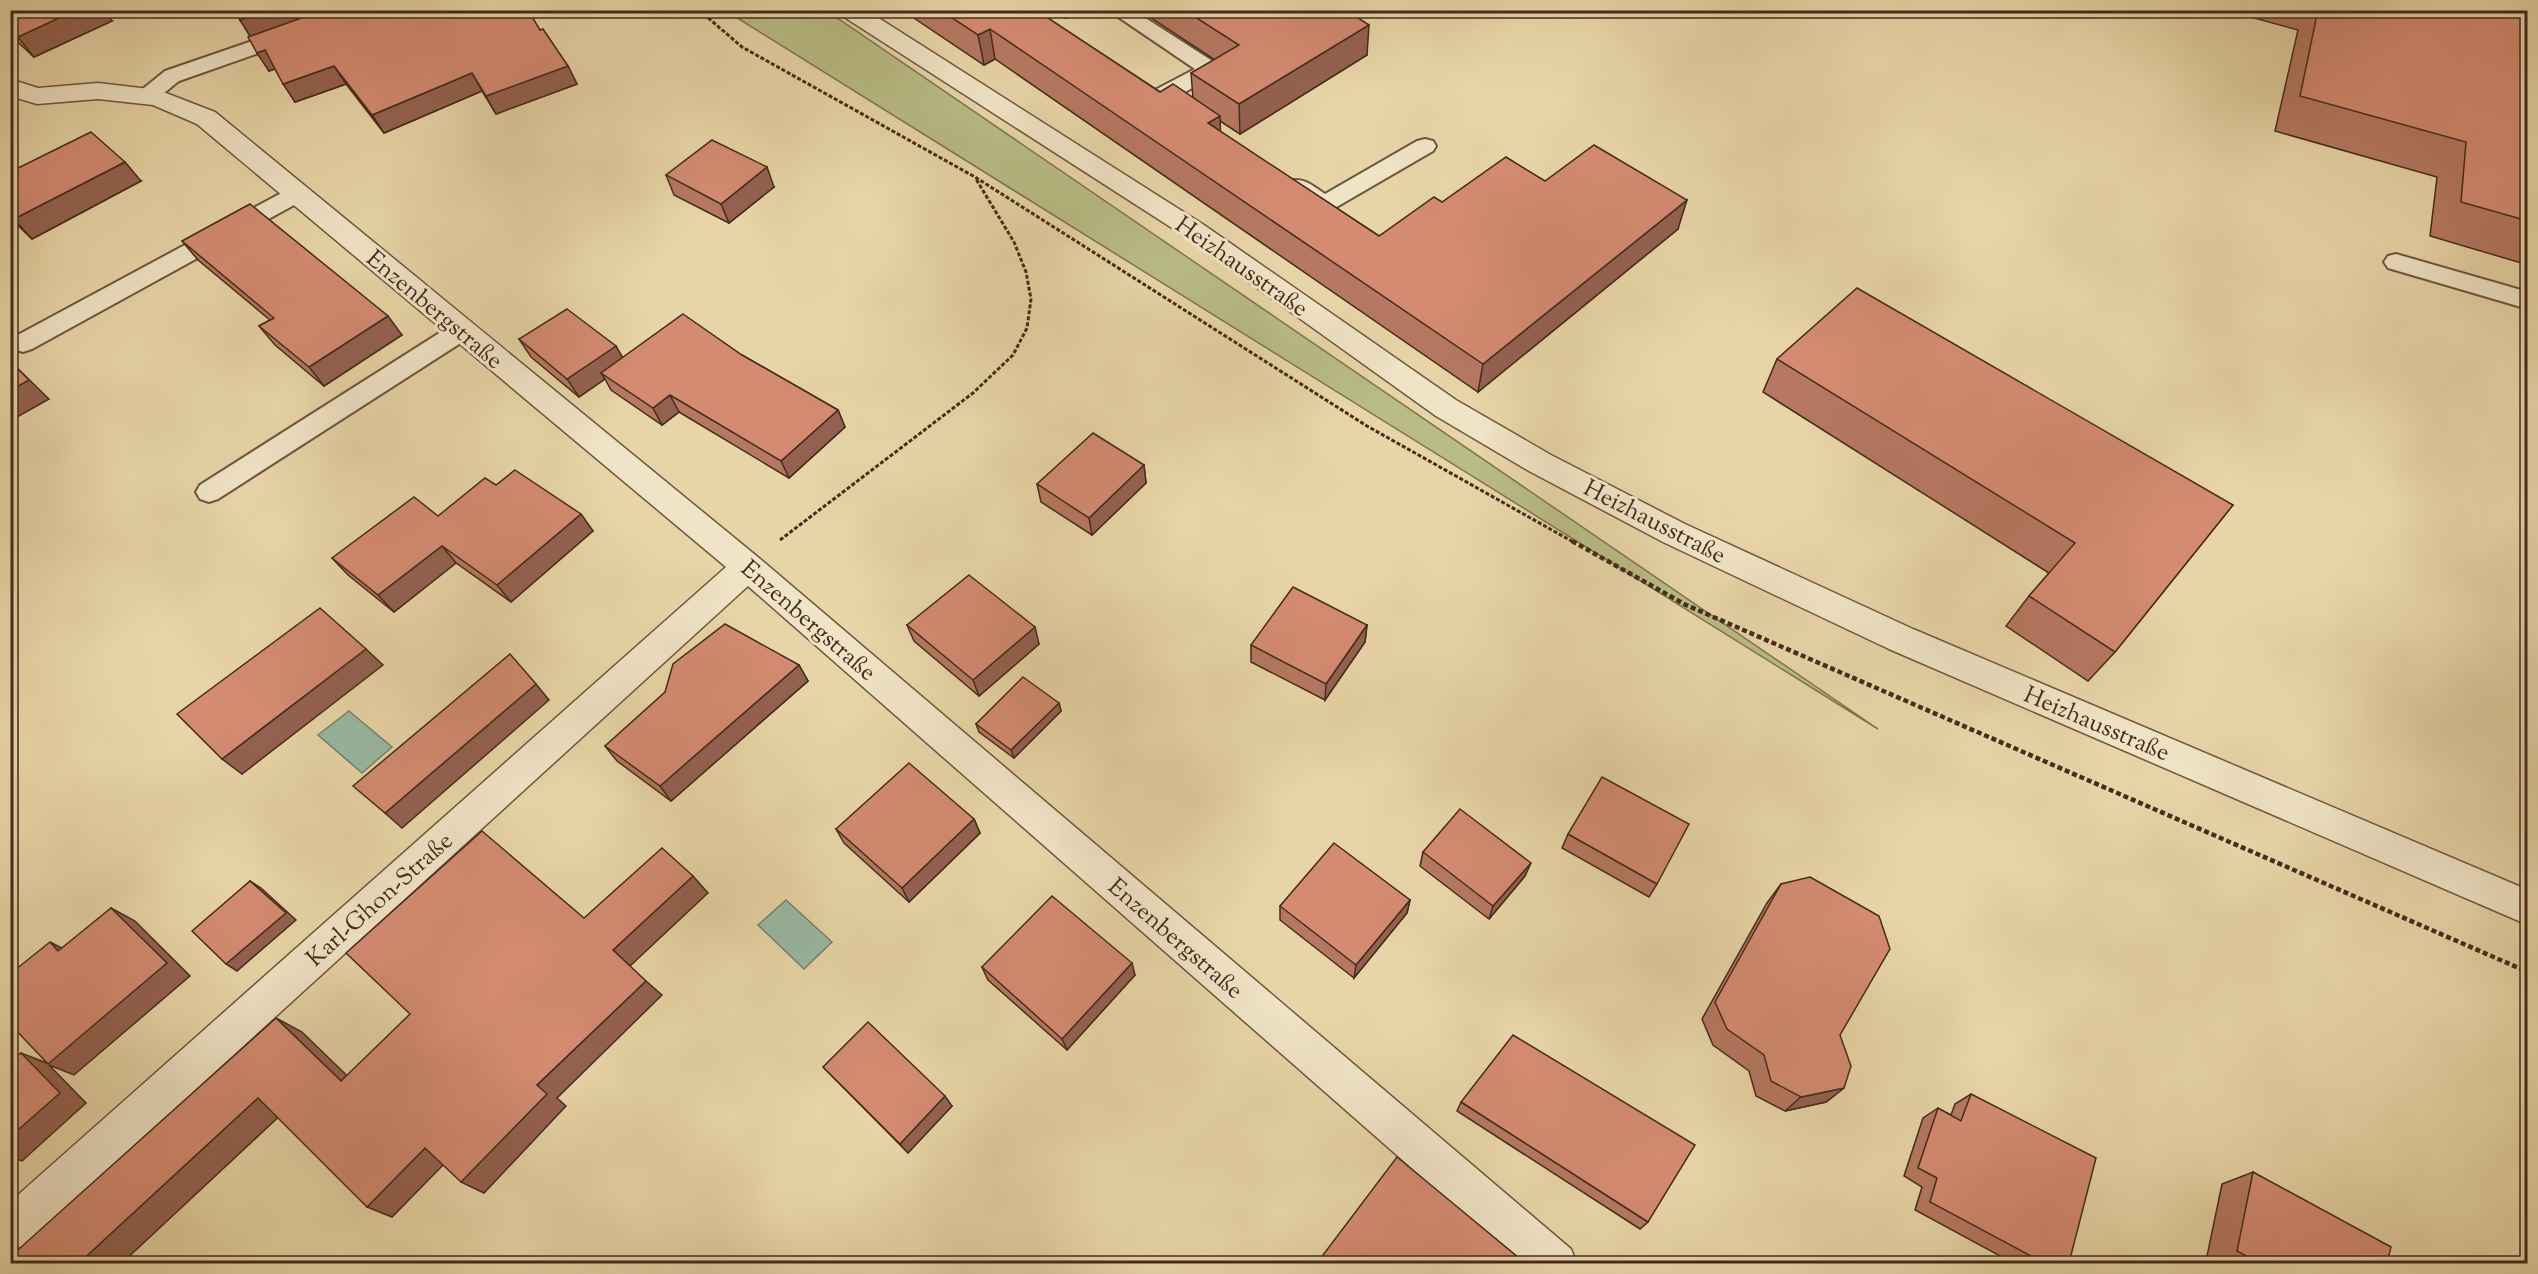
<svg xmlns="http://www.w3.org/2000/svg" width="2538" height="1274" viewBox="0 0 2538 1274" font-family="'Sorts Mill Goudy',serif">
  <rect width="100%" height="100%" fill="#e8d5a7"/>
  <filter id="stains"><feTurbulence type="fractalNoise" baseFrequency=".00333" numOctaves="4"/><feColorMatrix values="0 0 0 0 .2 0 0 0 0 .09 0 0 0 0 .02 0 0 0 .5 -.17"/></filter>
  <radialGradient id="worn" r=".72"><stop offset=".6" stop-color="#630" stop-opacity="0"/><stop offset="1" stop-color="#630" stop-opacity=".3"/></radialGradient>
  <path fill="#b9bc85" stroke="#7e7450" stroke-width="1.5" d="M 726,11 L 827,11 L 1878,729 Z"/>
  <g fill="#98b9a3" stroke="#76806d" stroke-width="1.5">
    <path d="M 349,711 L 392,747 L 362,773 L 318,735 Z"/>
    <path d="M 786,900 L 832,942 L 804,969 L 758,925 Z"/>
  </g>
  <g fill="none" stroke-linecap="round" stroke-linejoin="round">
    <defs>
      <g id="service">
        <path d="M 342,10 L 373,10 L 370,14 L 179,81 C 167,90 154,105 137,101 L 134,96 L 165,71 Z"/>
        <path d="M 1108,10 L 1133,10 L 1217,64 L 1221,69 L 1217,74 L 1171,100 L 1163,102 L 1155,100 L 1152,95 L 1155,90 L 1195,69 Z"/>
        <path d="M 1425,139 L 1433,141 L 1436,146 L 1433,151 L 1333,209 C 1318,214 1294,199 1286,186 L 1289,181 C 1304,177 1313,186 1325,194 L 1417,141 Z"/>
        <path d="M 297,186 L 305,189 L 308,194 L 305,199 L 32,349 L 23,352 L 14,349 L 11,343 L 14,337 L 289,189 Z"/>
        <path d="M 2396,254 L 2528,292 L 2528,309 L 2388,268 L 2384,262 L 2388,256 Z"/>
        <path d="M 461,322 L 470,325 L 473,331 L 470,337 L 218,499 L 209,502 L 200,499 L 196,492 L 200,485 L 452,325 Z"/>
      </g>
      <g id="minor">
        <path d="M 838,10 L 866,10 L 1204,225 L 1456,400 L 1551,455 L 1685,524 L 1913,629 L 2528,890 L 2528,925 L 1889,649 L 1663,542 L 1529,471 L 1436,416 L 1186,237 L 841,15 Z"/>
        <path d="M 10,79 L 38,88 L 98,83 L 158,90 L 215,112 L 759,558 L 1571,1249 L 1577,1264 L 1521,1264 L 748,586 L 25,1245 L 10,1251 L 10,1202 L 726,567 L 197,124 L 153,105 L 98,99 L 37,104 L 10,96 Z"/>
      </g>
    </defs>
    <use href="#service" stroke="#6d563e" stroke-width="4"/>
    <use href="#minor" stroke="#6d563e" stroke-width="3"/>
    <g stroke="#442b1b" stroke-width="3" stroke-dasharray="4 2" stroke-linecap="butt">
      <path d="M 699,10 L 742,47 L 975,177 L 1367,426 L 1575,543"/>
      <path d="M 780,540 L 973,393 L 1013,355 L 1027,328 L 1031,299 L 1026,272 L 1014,242 L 976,179"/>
    </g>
    <path stroke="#442b1b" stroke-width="4.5" stroke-dasharray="5 3" stroke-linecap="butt" d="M 1572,541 L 1686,605 L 2528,972"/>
    <use href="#service" fill="#f0e4c6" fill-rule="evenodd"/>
    <use href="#minor" fill="#f0e4c6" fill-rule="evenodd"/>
  </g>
  <g fill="#b67862" stroke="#442b1b" stroke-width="1.5">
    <path d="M 10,10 L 112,21 L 34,57 L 10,35 Z"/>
    <path d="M 902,10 L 1046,10 L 1047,18 L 1160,92 L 1193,98 L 1191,73 L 1215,60 L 1139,10 L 1346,10 L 1367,55 L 1240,134 L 1220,121 L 1220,132 L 1379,236 L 1442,202 L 1545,181 L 1678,229 L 1478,392 L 995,59 L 984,65 Z"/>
    <path d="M 1054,10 L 1080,10 L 1066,18 Z"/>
    <path d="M 2225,10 L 2528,10 L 2528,265 L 2430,236 L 2437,177 L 2275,131 L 2298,30 Z"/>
    <path d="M 240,20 L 540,30 L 568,66 L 577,84 L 496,114 L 482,91 L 384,133 L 346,84 L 295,102 L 275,69 L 269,71 L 250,36 Z"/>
    <path d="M 10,162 L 18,169 L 141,181 L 32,239 L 10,218 Z"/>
    <path d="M 666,175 L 774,187 L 729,223 L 674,195 Z"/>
    <path d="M 182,241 L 402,335 L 324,386 L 275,345 L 259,326 L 270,320 L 198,260 Z"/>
    <path d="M 519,339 L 622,357 L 742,355 L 838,410 L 845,427 L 789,478 L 679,412 L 662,425 L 611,390 L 605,379 L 579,397 L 531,357 Z"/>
    <path d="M 1777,359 L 2233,505 L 2115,652 L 2088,681 L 2006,626 L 2029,596 L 2049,573 L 1763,392 Z"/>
    <path d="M 1144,465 L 1146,483 L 1092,535 L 1041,502 L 1037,484 Z"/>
    <path d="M 496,485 L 593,531 L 511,602 L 456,563 L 394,612 L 348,575 L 332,558 L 438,516 Z"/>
    <path d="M 907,625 L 1039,644 L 979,696 L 914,641 Z"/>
    <path d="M 1367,625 L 1365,642 L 1325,700 L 1251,662 L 1251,645 Z"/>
    <path d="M 799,665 L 808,681 L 671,801 L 617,761 L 605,746 Z"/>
    <path d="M 1059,703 L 1061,711 L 1014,758 L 979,732 L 976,724 Z"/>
    <path d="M 974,819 L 980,833 L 909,902 L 844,843 L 836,829 Z"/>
    <path d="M 1568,834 L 1657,884 L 1649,897 L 1562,848 Z"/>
    <path d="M 1423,852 L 1525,876 L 1489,919 L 1420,866 Z"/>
    <path d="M 1781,884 L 1840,1035 L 1844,1088 L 1826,1102 L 1785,1111 L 1756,1096 L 1749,1071 L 1713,1045 L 1702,1019 L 1767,903 Z"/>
    <path d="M 1410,900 L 1407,913 L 1354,978 L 1280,920 L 1280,906 Z"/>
    <path d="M 982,967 L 1135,975 L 1067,1050 L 988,980 Z"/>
    <path d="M 823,1067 L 952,1106 L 908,1153 Z"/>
    <path d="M 1971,1094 L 2069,1263 L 2013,1263 L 1915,1210 L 1922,1187 L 1904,1176 L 1923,1118 L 1938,1108 L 1951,1115 L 1955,1104 Z"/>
    <path d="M 1461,1102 L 1648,1222 L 1640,1229 L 1457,1111 Z"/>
    <path d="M 2253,1172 L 2387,1263 L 2210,1263 L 2206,1261 L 2222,1184 Z"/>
  </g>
  <g fill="#946150" stroke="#442b1b" stroke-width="1.5">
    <path d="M 76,10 L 105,10 L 112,21 L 34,57 L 18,37 Z"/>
    <path d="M 269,10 L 334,10 L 252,39 L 240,20 Z"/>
    <path d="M 1031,10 L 1046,10 L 1049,28 Z"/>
    <path d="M 1065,10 L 1080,10 L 1066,18 Z"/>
    <path d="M 1369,25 L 1367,55 L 1240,134 L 1239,104 Z"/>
    <path d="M 990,29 L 995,59 L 984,65 L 978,35 Z"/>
    <path d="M 265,50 L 277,68 L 269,71 L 257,53 Z"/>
    <path d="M 334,66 L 346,84 L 295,102 L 283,84 Z"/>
    <path d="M 568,66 L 577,84 L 496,114 L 486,96 Z"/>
    <path d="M 472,73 L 482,91 L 384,133 L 372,115 Z"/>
    <path d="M 1220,116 L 1221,146 L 1208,123 Z"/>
    <path d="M 125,162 L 141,181 L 32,239 L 14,219 Z"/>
    <path d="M 16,166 L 33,186 L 10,198 L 10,169 Z"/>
    <path d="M 767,167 L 774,187 L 729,223 L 721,204 Z"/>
    <path d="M 1687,200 L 1678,229 L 1478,392 L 1483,364 Z"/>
    <path d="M 388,316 L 402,335 L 324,386 L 309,367 Z"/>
    <path d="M 616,346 L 627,365 L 601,373 L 605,379 L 579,397 L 567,379 Z"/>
    <path d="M 10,361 L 49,399 L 10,421 Z"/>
    <path d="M 670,395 L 679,412 L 662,425 L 653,408 Z"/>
    <path d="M 838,410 L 845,427 L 789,478 L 781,461 Z"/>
    <path d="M 1144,465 L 1146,483 L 1092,535 L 1089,518 Z"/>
    <path d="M 581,514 L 593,531 L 511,602 L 497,585 Z"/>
    <path d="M 442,546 L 456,563 L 394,612 L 378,595 Z"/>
    <path d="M 1367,625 L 1365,642 L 1325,700 L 1326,684 Z"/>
    <path d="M 1035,627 L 1039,644 L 979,696 L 973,680 Z"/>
    <path d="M 366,649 L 383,665 L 242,774 L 222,759 Z"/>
    <path d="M 799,665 L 808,681 L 671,801 L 660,786 Z"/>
    <path d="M 536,684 L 549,700 L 402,828 L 385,813 Z"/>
    <path d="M 1059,703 L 1061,711 L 1014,758 L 1011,750 Z"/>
    <path d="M 974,819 L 980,833 L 909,902 L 902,888 Z"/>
    <path d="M 1531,863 L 1525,876 L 1489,919 L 1493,906 Z"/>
    <path d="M 693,876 L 708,893 L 630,966 L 613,950 Z"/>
    <path d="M 250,881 L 261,888 L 296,920 L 237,971 L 226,964 Z"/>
    <path d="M 1410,900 L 1407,913 L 1354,978 L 1356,965 Z"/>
    <path d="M 111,908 L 135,921 L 190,976 L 74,1075 L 49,1065 L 86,1103 L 22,1161 L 10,1157 L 10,1137 L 21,1053 L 47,1063 Z"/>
    <path d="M 50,942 L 75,955 L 58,951 Z"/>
    <path d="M 1132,963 L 1135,975 L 1067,1050 L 1062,1039 Z"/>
    <path d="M 646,981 L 662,995 L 557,1098 L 566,1106 L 484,1193 L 461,1182 L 537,1085 Z"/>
    <path d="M 276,1018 L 302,1032 L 366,1094 L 341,1081 Z"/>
    <path d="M 1844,1088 L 1826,1102 L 1785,1111 L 1801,1097 Z"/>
    <path d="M 945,1096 L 952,1106 L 908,1153 L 900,1144 Z"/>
    <path d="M 258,1098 L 286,1110 L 122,1263 L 79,1263 Z"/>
    <path d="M 425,1148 L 448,1160 L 392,1217 L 367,1207 Z"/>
  </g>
  <g fill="#d48b72" stroke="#442b1b" stroke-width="1.5">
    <path d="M 10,10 L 76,10 L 18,37 L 10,30 Z"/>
    <path d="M 235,10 L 269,10 L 240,20 Z"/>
    <path d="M 324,10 L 528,10 L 540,30 L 543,29 L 568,66 L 486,96 L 472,73 L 372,115 L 334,66 L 283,84 L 265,50 L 257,53 L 248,37 Z"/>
    <path d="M 940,10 L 1036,10 L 1160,92 L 1173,84 L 1220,116 L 1208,123 L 1379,236 L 1434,197 L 1442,202 L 1506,157 L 1545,181 L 1594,145 L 1687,200 L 1483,364 L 990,29 L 978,35 Z"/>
    <path d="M 1184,10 L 1346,10 L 1369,25 L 1239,104 L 1191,73 L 1239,45 Z"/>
    <path d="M 2318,10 L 2528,10 L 2528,221 L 2461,202 L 2466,142 L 2300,96 Z"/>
    <path d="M 91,132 L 125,162 L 14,219 L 10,216 L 10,172 Z"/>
    <path d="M 712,140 L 767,167 L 721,204 L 666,175 Z"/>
    <path d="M 10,162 L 16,166 L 10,169 Z"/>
    <path d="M 250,204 L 388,316 L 309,367 L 259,326 L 274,318 L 182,241 Z"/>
    <path d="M 1857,288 L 2233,505 L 2115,652 L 2029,596 L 2075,543 L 1777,359 Z"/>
    <path d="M 567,309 L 616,346 L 567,379 L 519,339 Z"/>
    <path d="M 683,314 L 742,355 L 838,410 L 781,461 L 670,395 L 653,408 L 601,373 Z"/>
    <path d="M 10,361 L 29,380 L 10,391 Z"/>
    <path d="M 1093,433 L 1144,465 L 1089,518 L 1037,484 Z"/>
    <path d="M 515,470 L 581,514 L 497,585 L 442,546 L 378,595 L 332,558 L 414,497 L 438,516 L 485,478 L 496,485 Z"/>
    <path d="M 969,575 L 1035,627 L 973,680 L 907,625 Z"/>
    <path d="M 1293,587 L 1367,625 L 1326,684 L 1251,645 Z"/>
    <path d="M 320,608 L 366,649 L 222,759 L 177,714 Z"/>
    <path d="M 725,624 L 799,665 L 660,786 L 605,746 L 665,692 L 673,664 Z"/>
    <path d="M 510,654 L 536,684 L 385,813 L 353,786 Z"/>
    <path d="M 1023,677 L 1059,703 L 1011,750 L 976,724 Z"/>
    <path d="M 909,763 L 974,819 L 902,888 L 836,829 Z"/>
    <path d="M 1602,777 L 1689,824 L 1657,884 L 1568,834 Z"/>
    <path d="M 1460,809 L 1531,863 L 1493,906 L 1423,852 Z"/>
    <path d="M 482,831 L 584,918 L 662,848 L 693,876 L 613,950 L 646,981 L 537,1085 L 547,1094 L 461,1182 L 425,1148 L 367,1207 L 258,1098 L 79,1263 L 10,1263 L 10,1257 L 276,1018 L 341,1081 L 410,1014 L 346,953 Z"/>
    <path d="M 1334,843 L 1410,900 L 1356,965 L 1280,906 Z"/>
    <path d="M 1810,877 L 1879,916 L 1890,949 L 1840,1035 L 1851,1066 L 1844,1088 L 1801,1097 L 1771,1081 L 1764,1055 L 1727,1029 L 1715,1002 L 1781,884 Z"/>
    <path d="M 250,881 L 286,913 L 226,964 L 192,931 Z"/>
    <path d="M 1052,896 L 1132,963 L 1062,1039 L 982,967 Z"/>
    <path d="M 111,908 L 167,963 L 48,1064 L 10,1024 L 10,974 L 50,942 L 58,951 Z"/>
    <path d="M 868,1022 L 945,1096 L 900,1144 L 823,1067 Z"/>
    <path d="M 1513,1035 L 1695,1145 L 1648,1222 L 1461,1102 Z"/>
    <path d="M 21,1053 L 60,1093 L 10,1137 L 10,1061 Z"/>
    <path d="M 1971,1094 L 2096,1158 L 2069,1263 L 2044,1263 L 1930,1202 L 1937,1178 L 1918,1168 L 1938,1108 L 1961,1121 Z"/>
    <path d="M 1397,1157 L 1525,1263 L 1317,1263 Z"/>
    <path d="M 2253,1172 L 2391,1247 L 2387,1263 L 2253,1263 L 2254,1260 L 2237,1251 Z"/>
  </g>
  <g text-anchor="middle" stroke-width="6" stroke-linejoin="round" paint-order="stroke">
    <g font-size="24" fill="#442b1b" stroke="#f0e4c6">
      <text transform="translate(1242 266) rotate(35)" y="8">Heizhausstraße</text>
      <text transform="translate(435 309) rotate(40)" y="8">Enzenbergstraße</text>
      <text transform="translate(1655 521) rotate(27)" y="8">Heizhausstraße</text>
      <text transform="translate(809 620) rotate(41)" y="8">Enzenbergstraße</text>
      <text transform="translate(2097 723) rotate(23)" y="8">Heizhausstraße</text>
      <text transform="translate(379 899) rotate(-42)" y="8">Karl-Ghon-Straße</text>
      <text transform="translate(1176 938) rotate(41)" y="8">Enzenbergstraße</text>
    </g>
  </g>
  <rect width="2538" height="1274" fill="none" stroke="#e8d5a7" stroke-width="36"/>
  <rect x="12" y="12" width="2514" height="1250" fill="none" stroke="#442b1b" stroke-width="3"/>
  <rect x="18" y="18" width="2502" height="1238" fill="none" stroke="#442b1b" stroke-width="1.5"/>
  <rect width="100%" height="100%" filter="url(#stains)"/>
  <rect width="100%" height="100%" fill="url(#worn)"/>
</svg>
